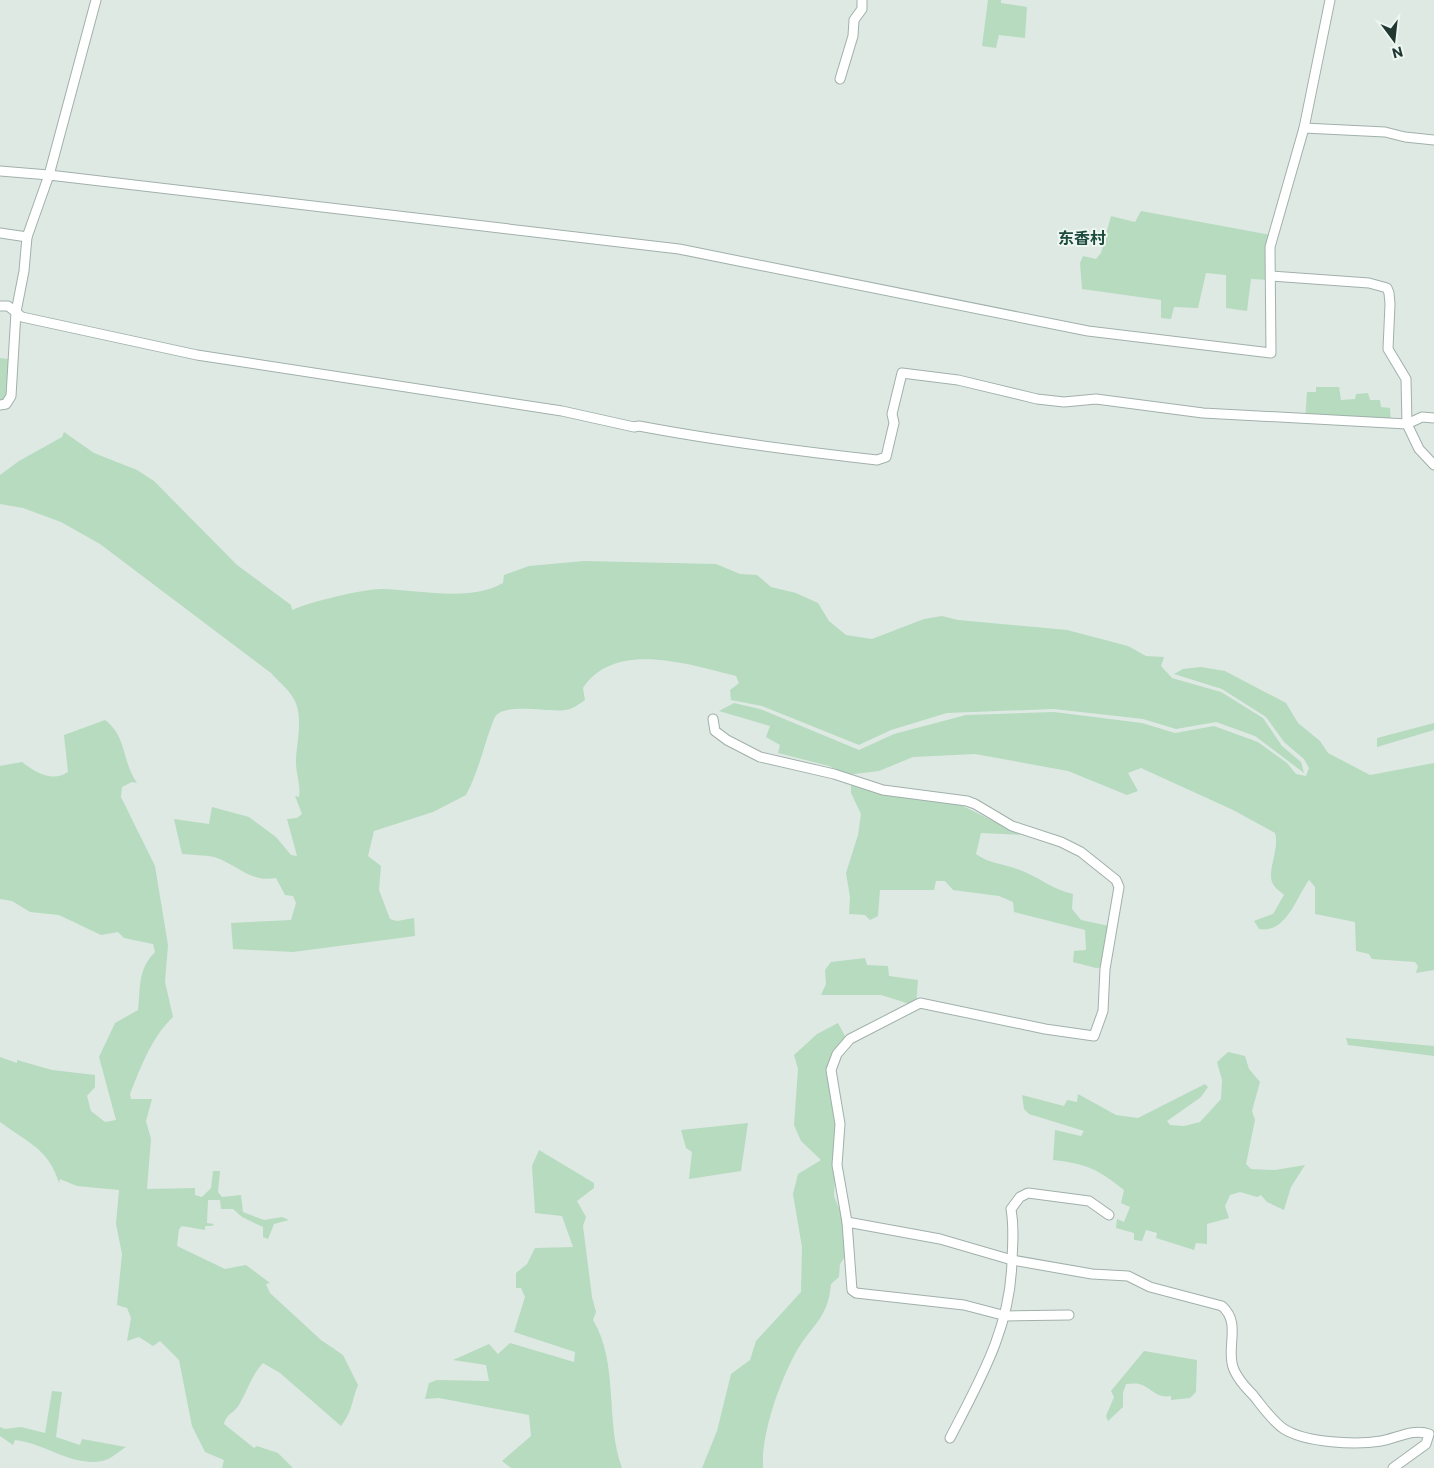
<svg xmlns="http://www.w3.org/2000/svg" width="1434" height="1468" viewBox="0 0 1434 1468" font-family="Commissioner,'Noto Sans SC',sans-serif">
  <rect width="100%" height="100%" fill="#dee9e4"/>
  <g fill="#b6dbbf">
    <path d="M 988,0 L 1001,0 L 1001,3 L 1027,7 L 1025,38 L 999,35 L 996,48 L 982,46 Z"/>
    <path d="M 1141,211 L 1271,235 L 1271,280 L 1251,279 L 1247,311 L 1226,308 L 1226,275 L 1206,273 L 1198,308 L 1174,307 L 1171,319 L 1161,318 L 1161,300 L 1082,289 L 1080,263 L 1083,256 L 1096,259 L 1101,253 L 1111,216 L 1135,222 Z"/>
    <path d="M 0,358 L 8,359 L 9,384 L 3,404 L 0,405 Z"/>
    <path d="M 1316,387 L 1339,387 L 1341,400 L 1355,399 L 1356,394 L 1368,393 L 1370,400 L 1380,400 L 1381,407 L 1390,408 L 1391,424 L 1305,421 L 1307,392 L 1316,392 Z"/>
    <path d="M 64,432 L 94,453 L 137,470 L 154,481 L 237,565 L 291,605 L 292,610 C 310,602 362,589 382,589 C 419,590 470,602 503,583 L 504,575 L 529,566 L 584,561 L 716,564 L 740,574 L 757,575 L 771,587 L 796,593 L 818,603 L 829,621 L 846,635 L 872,639 L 924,619 L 942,616 L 958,620 L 1067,630 L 1128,646 L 1146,656 L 1164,657 L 1161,666 L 1172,678 L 1221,692 L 1263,718 L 1282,746 L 1301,762 L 1304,773 L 1255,736 L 1216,722 L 1176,729 L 1143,719 L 1054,709 L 947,713 L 891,730 L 859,745 L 762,706 L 731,700 L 730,690 L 739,683 L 736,676 C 691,665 615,639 583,688 L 585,700 C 578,705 573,709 565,710 C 549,713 501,701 494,719 C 484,744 479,771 466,795 L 433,812 L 374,831 L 368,856 L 381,866 L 379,890 L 390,919 L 397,921 L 414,918 L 415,936 L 293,952 L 233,949 L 231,923 L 291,920 L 296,903 L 293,896 L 285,895 L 276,878 C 250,883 237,864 214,857 C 204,855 192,855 182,854 L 174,819 L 209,824 L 212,807 L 249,817 L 276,837 L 291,855 L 297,856 L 287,819 L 297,818 L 302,814 L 295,796 L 299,797 C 301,786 296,774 296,762 C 296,743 305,714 292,696 C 287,688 278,681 271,673 L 100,544 L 61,522 L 23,508 L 0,504 L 0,475 L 19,461 L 62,437 Z"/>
    <path d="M 1201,667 L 1225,671 L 1286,703 L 1298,723 L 1320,741 L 1328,753 L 1370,775 L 1434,763 L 1434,970 L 1416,973 L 1418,966 L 1415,962 L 1372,959 L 1369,954 L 1356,951 L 1355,922 L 1315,914 L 1315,887 L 1309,880 C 1296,898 1286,934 1259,929 L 1254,921 L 1273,914 L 1284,895 C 1281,892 1275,888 1273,884 C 1266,872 1280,849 1275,833 L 1233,810 L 1141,768 L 1128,773 L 1138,791 L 1127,795 L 1068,771 L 975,754 L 913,757 L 879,771 L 846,775 L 829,766 L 778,753 L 780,745 L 766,737 L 770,726 L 719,711 L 734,703 L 760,709 L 859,750 L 894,734 L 966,715 L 1054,712 L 1142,723 L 1175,733 L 1214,726 L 1258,742 L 1287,763 L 1296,774 L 1306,776 L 1309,768 L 1304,759 L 1284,742 L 1266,717 L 1222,689 L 1174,674 L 1183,669 Z"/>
    <path d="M 105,720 C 127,736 122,762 137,783 L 132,782 L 122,787 L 121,797 L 155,866 L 168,945 L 165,982 L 173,1017 C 151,1038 141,1067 130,1094 L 131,1099 L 152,1099 L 146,1121 L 151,1139 L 147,1189 L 195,1188 L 195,1195 L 202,1197 L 211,1188 L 213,1171 L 220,1171 L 218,1192 L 222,1197 L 241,1195 L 243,1212 L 264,1220 L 282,1217 L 289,1220 L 274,1224 L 268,1239 L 263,1237 L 263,1227 L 242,1217 L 233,1209 L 221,1209 L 220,1200 L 208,1200 L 207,1223 L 214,1224 L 212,1226 L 205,1226 L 205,1230 L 182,1226 L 179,1229 L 177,1246 L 225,1269 L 246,1265 L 270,1283 L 266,1284 L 270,1293 L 321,1340 L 343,1355 L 358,1385 C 351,1403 353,1410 341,1426 L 280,1373 L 263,1363 C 251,1376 248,1390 239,1405 C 234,1413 226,1414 224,1424 L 254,1448 L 257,1446 L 278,1453 L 293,1468 L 222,1468 L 224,1460 L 205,1452 L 192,1426 L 179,1360 L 160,1341 L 153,1346 L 139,1337 L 127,1341 L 131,1318 L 127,1308 L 117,1305 L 122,1254 L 116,1224 L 119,1190 L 77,1186 L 60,1179 L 59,1183 C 49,1149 27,1142 0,1122 L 0,1057 L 17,1063 L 17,1060 L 52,1070 L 95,1075 L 95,1087 L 87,1096 L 91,1111 L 105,1122 L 116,1120 L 99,1057 L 115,1023 L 138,1010 C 141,988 137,970 155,952 L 153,944 L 124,938 L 118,932 L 101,935 L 59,915 L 30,912 L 12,901 L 0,899 L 0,766 L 22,762 C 35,772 52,783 68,772 L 64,735 Z"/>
    <path d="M 1434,723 L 1434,730 L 1377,747 L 1377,738 Z"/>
    <path d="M 851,783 L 955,802 L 1021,835 L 981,833 L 976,854 C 990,864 1005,864 1020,870 C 1039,877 1053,890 1073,894 L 1072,909 L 1081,920 L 1109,926 L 1104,967 L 1096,968 L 1073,962 L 1074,951 L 1086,950 L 1085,930 L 1014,912 L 1013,902 L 999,896 L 953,890 L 945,881 L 936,881 L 934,890 L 880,890 L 878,916 L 870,920 L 865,915 L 849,914 L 850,897 L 846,873 L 858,835 L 861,814 L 851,793 Z"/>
    <path d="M 865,958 L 867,965 L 888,966 L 889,976 L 918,980 L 916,1006 L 881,995 L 821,995 L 826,984 L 825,970 L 831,962 Z"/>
    <path d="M 838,1023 L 846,1038 L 828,1074 L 837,1137 L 834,1196 L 844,1221 L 844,1258 L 840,1264 L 839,1277 L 831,1284 C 828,1320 810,1326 795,1354 C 779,1384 761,1434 763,1468 L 702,1468 L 717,1431 L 731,1374 L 750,1360 L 756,1341 L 801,1292 L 802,1247 L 793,1194 L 798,1174 L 821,1160 L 801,1141 L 794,1125 L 798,1069 L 794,1055 L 817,1034 Z"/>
    <path d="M 1346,1038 L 1434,1046 L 1434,1056 L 1348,1045 Z"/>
    <path d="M 1228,1052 L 1245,1056 L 1249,1069 L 1260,1082 L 1252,1111 L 1255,1120 L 1246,1164 L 1251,1169 L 1275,1170 L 1305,1165 L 1291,1187 L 1284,1210 L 1267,1202 L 1261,1195 L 1257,1197 L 1240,1192 L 1230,1195 L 1225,1206 L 1229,1218 L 1207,1224 L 1207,1244 L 1196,1243 L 1194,1250 L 1156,1238 L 1157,1233 L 1146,1230 L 1142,1241 L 1134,1240 L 1134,1233 L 1116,1228 L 1117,1219 L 1124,1222 L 1130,1207 L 1121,1203 L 1124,1190 C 1097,1169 1088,1164 1053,1160 L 1055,1130 L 1081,1136 L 1084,1131 L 1029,1114 L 1024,1109 L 1022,1095 L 1064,1106 L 1067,1100 L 1077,1102 L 1078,1094 L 1116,1115 L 1138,1118 L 1205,1084 L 1208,1087 L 1201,1097 L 1167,1121 L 1170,1125 L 1184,1126 L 1200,1122 L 1221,1099 L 1222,1080 L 1217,1062 Z"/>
    <path d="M 748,1123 L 741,1171 L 689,1179 L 692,1152 L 686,1148 L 681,1130 Z"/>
    <path d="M 539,1150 L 594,1183 L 594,1188 L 577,1201 L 586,1217 L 583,1226 L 592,1297 L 596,1312 L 593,1320 C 619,1363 605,1422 622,1468 L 511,1468 L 502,1461 L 531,1436 L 529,1415 L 439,1398 L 425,1399 L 429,1383 L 437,1380 L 489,1381 L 486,1365 L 453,1360 L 489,1344 L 498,1354 L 510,1343 L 574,1362 L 575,1352 L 514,1332 L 525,1297 L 521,1288 L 516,1288 L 516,1273 L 527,1264 L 535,1248 L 573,1247 L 562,1216 L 535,1213 L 532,1166 Z"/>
    <path d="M 1144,1351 L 1197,1360 L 1196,1392 L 1190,1398 L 1171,1400 L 1171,1396 C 1156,1399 1151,1387 1139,1384 C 1135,1383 1130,1384 1126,1384 L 1123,1393 L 1123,1407 L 1108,1421 L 1106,1416 L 1114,1397 L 1111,1391 Z"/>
    <path d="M 52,1391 L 62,1392 L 56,1437 L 80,1445 L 82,1439 L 126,1447 C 119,1451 110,1460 102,1461 C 73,1467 44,1443 15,1440 L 13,1445 L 0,1436 L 0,1427 L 5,1429 L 21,1427 L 45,1433 Z"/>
  </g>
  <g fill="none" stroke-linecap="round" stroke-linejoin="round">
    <defs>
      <g id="minor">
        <path d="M 840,79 L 853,36 L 854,20 L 862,9 L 862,0"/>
        <path d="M 1304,128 L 1385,132 L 1405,137 L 1434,140"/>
        <path d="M 0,171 L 49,175 L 96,0"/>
        <path d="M 0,233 L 27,237 L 49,175 L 679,249 L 1088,331 L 1271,353 L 1270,247 L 1304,128 L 1330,0"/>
        <path d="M 1271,276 L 1369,283 L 1387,288 L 1389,293 L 1390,304 L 1388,349 L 1406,379 L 1407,424 L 1419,449 L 1434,465"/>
        <path d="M 0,306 L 8,306 L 22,317 L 197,355 L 562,411 L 634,427 L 639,426 C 718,441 797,451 877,460 L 886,457 L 894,423 L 892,414 L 902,373 L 958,380 L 1037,399 L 1064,402 L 1096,399 L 1203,413 L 1407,424 L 1422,417 L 1434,418"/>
        <path d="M 0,405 L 6,404 L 11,396 L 16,312 L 24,271 L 27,237"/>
        <path d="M 713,719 L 715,731 L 727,740 L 760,757 L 834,774 L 883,790 L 967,801 L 975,804 L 1012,826 L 1061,842 L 1081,852 L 1116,880 L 1119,887 L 1105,969 L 1103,1011 L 1094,1036 L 1045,1029 L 920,1003 L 850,1039 L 837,1054 L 831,1070 L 840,1124 L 837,1165 L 847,1222 L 852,1290 L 856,1293 L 964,1305 L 1006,1316 L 1069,1315"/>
        <path d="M 847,1222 L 940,1239 L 1012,1260 L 1092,1274 L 1128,1276 L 1150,1287 L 1222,1306 C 1240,1322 1228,1343 1232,1363 C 1234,1375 1245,1387 1253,1395 C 1262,1406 1272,1421 1284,1429 C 1306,1443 1356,1445 1381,1441 C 1397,1438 1414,1428 1429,1434 L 1426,1444 L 1393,1468"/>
        <path d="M 950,1438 C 981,1378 1011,1327 1012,1259 C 1013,1242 1014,1226 1011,1209 L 1020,1197 L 1028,1193 L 1089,1201 L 1109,1215"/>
      </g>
    </defs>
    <use href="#minor" stroke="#a1b0ab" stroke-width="11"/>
    <use href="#minor" stroke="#fff" stroke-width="9"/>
  </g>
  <g text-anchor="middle" stroke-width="4" stroke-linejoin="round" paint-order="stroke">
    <g font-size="16" font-weight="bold" fill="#1c4a3d" stroke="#eef6f2">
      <text x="1082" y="244">东香村</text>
    </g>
  </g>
  <g transform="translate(1394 40) rotate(165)" stroke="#eef6f2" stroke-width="4" paint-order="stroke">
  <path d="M0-4L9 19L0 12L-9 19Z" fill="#203831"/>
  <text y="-8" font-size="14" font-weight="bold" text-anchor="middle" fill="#203831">N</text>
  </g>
</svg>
